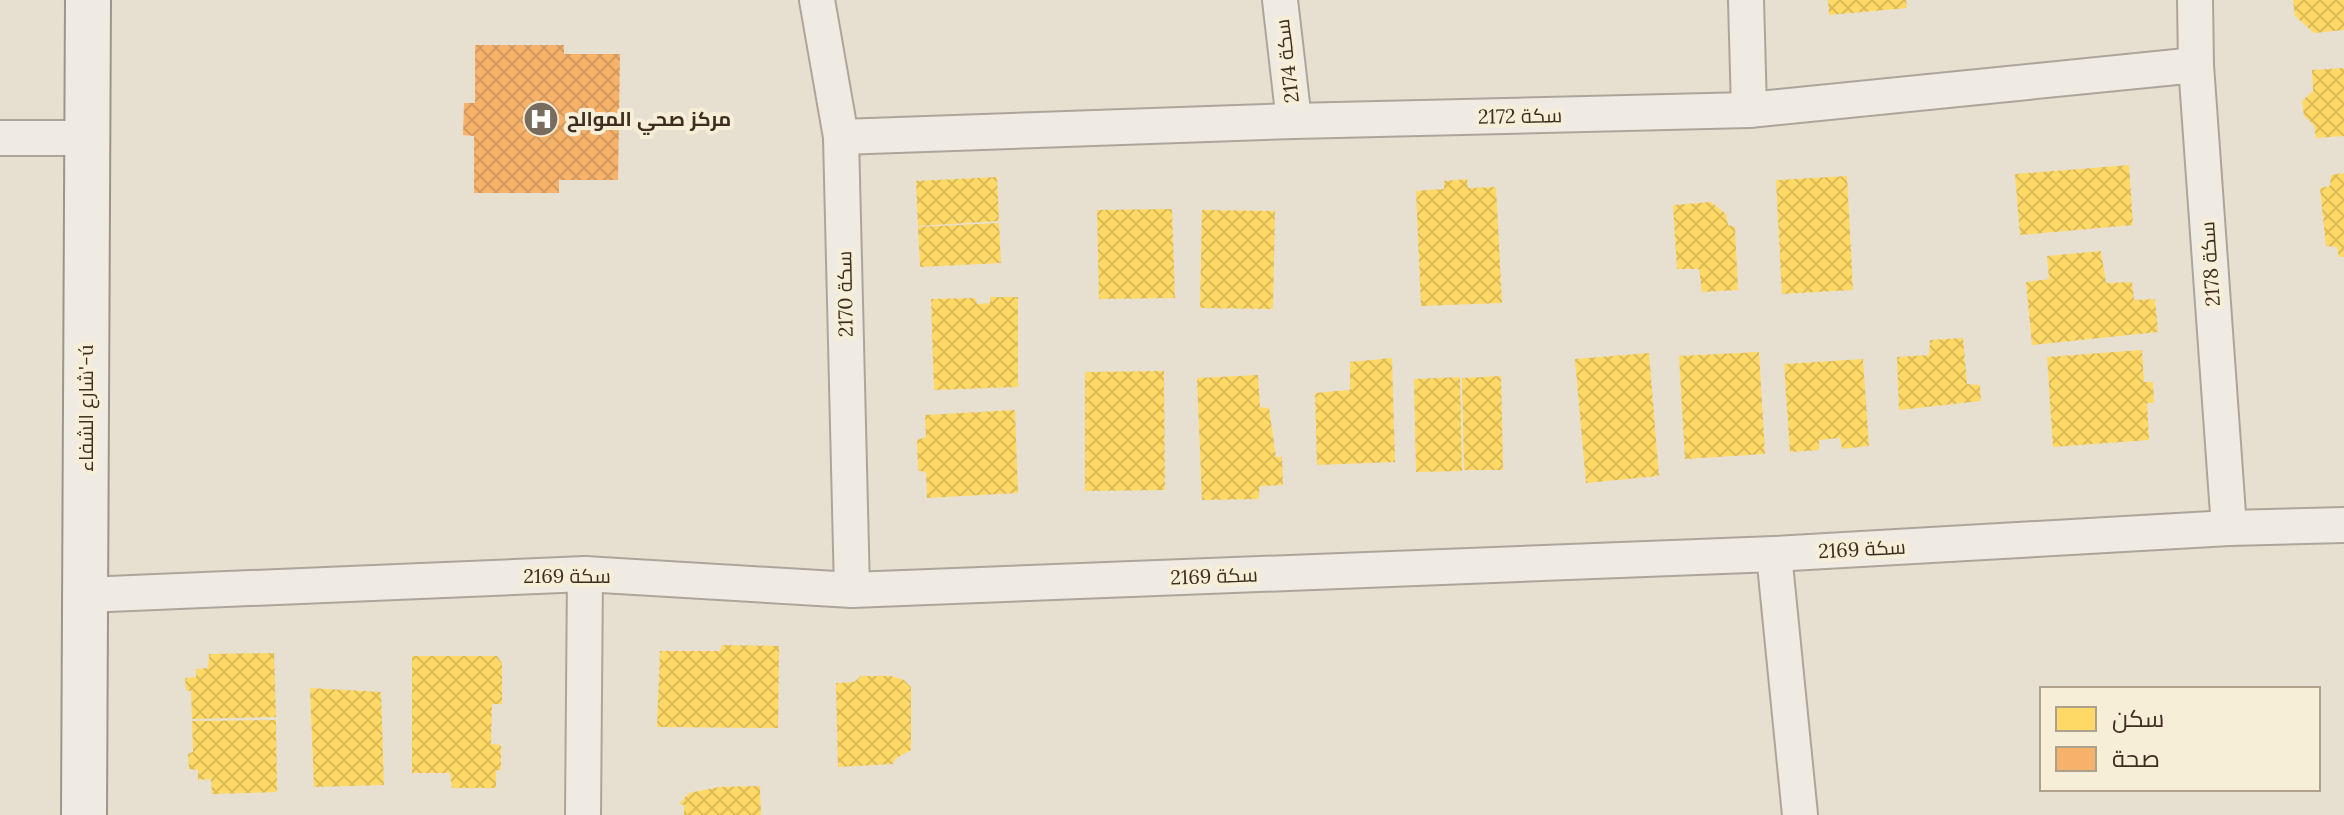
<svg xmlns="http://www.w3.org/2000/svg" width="2344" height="815" viewBox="0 0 2344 815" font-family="Lora,Cairo,serif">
  <defs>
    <pattern id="homes-cross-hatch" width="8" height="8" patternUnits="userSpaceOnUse" patternTransform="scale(2)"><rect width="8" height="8" fill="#ffd966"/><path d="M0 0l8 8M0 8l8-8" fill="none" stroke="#dbbb58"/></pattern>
    <pattern id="health-cross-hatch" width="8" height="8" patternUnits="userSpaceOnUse" patternTransform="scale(2)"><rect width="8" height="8" fill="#f6b26b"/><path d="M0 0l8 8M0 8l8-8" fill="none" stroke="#d4995c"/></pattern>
  </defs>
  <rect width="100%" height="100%" fill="#e7e0d1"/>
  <g fill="url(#homes-cross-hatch)">
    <path d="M 1828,0 L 1906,0 L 1907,8 L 1829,15 Z"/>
    <path d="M 2293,0 L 2344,0 L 2344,30 L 2314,33 L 2295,16 Z"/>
    <path d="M 2344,68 L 2344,136 L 2316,138 L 2314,125 L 2304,116 L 2302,101 L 2313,91 L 2312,70 Z"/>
    <path d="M 2129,165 L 2133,225 L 2020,235 L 2015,174 Z"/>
    <path d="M 2344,173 L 2344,257 L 2339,257 L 2337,247 L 2326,246 L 2320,188 L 2330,186 L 2331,175 Z"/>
    <path d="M 1847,176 L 1853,290 L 1782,294 L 1776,180 Z"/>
    <path d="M 997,177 L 999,221 L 918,226 L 916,181 Z"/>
    <path d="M 1467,179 L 1468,188 L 1496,187 L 1502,303 L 1421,306 L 1416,191 L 1444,189 L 1444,181 Z"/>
    <path d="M 1711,202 L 1726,214 L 1728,225 L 1735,227 L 1738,290 L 1702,292 L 1699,269 L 1677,269 L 1673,205 Z"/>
    <path d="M 1172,209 L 1175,298 L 1099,299 L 1097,210 Z"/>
    <path d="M 1202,210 L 1275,211 L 1273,309 L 1200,308 Z"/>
    <path d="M 999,223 L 1001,263 L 920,267 L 918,227 Z"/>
    <path d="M 2101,251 L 2106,283 L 2132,282 L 2134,300 L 2155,299 L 2158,332 L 2032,345 L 2026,282 L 2049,279 L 2047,256 Z"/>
    <path d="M 990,297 L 1018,297 L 1018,387 L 934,390 L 931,299 L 975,298 L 977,304 L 990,303 Z"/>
    <path d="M 1963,338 L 1967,384 L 1980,385 L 1981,401 L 1899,410 L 1897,357 L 1929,355 L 1930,340 Z"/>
    <path d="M 2142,350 L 2144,382 L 2153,382 L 2154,403 L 2147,403 L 2149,440 L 2053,447 L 2047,357 Z"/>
    <path d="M 1759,352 L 1765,454 L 1685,459 L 1679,356 Z"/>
    <path d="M 1649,353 L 1659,476 L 1586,483 L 1575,359 Z"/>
    <path d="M 1392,358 L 1395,462 L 1317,465 L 1315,393 L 1350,390 L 1350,362 Z"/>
    <path d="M 1863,359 L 1869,446 L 1842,449 L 1840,438 L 1819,440 L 1819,450 L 1790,452 L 1784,364 Z"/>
    <path d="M 1164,371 L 1165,490 L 1085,491 L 1085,372 Z"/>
    <path d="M 1258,375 L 1260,407 L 1269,408 L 1276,457 L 1282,457 L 1283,485 L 1260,486 L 1258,499 L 1202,500 L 1197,378 Z"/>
    <path d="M 1501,376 L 1503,470 L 1464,470 L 1462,378 Z"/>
    <path d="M 1460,377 L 1462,471 L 1416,472 L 1414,379 Z"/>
    <path d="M 1015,410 L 1018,493 L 927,498 L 926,473 L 918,470 L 917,440 L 926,437 L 925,415 Z"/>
    <path d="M 722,645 L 779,646 L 778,728 L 657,727 L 660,651 L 720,651 Z"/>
    <path d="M 274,653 L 276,717 L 192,719 L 191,691 L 186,690 L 185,678 L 196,677 L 196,669 L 208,668 L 209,654 Z"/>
    <path d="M 412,656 L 497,656 L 502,663 L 502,704 L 492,704 L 491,744 L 501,745 L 501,769 L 496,771 L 496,788 L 452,788 L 450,773 L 412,773 Z"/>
    <path d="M 861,676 L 891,676 L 904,680 L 911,687 L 911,750 L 895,759 L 893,764 L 838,767 L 836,683 L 854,682 Z"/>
    <path d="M 310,688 L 381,692 L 384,785 L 314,787 Z"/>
    <path d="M 276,720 L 277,792 L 212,794 L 211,779 L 198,780 L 198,770 L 189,769 L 188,754 L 193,752 L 192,721 Z"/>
    <path d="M 760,786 L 761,815 L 684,815 L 684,805 L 679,804 L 689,793 L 719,787 Z"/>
  </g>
  <path fill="url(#health-cross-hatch)" d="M 475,45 L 564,45 L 564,54 L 620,54 L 618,180 L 559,180 L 559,193 L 474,193 L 474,136 L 463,135 L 464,103 L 475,103 Z"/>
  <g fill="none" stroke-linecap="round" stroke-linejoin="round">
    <defs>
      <g id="street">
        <path d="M 817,0 L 841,137 L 852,590"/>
        <path d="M 1280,0 L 1294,121"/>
        <path d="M 1746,0 L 1749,110"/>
        <path d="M 2195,0 L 2196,65 L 2229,528"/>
        <path d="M 841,137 L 1294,121 L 1749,110 L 2196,65"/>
        <path d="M 0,138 L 87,138"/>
        <path d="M 1774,554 L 1800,815"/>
        <path d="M 85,595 L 585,574 L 852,590 L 1774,554 L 2229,528 L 2344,525"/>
        <path d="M 583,815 L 585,574"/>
      </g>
      <path id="secondary" d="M 84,815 L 88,0"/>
    </defs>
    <use href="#street" stroke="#ada599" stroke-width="38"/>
    <use href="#secondary" stroke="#9c958a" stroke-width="48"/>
    <use href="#street" stroke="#efebe3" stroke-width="34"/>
    <use href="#secondary" stroke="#efebe3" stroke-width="44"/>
  </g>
  <defs>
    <symbol id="hospital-disc" viewBox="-11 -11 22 22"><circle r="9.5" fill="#786c5e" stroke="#f7eed8"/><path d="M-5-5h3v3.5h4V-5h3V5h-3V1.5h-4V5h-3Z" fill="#fff"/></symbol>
  </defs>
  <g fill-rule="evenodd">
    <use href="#hospital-disc" x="521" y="99" width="40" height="40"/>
  </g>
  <g text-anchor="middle" stroke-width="8" stroke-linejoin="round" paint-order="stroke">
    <g font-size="20" fill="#3d2e20" stroke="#f7eed8">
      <text transform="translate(1287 61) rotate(-97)" y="7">سكة 2174</text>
      <text transform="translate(1520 116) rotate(-1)" y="7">سكة 2172</text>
      <text transform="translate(2210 264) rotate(-94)" y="7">سكة 2178</text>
      <text transform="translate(845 294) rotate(-91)" y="7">سكة 2170</text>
      <text transform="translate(86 408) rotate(-90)" y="7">شارع الشفاء'-ú</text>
      <text transform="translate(1862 549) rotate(-3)" y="7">سكة 2169</text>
      <text x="567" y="583">سكة 2169</text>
      <text transform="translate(1214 576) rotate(-2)" y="7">سكة 2169</text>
    </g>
    <g font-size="20" font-weight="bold" fill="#3d2e20" stroke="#f7eed8" text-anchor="start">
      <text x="567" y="126">مركز صحي الموالح</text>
    </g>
  </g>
  <rect x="2040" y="687" width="280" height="104" fill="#f7eed8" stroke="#ada18e" stroke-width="2"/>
  <rect x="2056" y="707" width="40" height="24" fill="#ffd966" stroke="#ada18e" stroke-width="2"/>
  <text x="2112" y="727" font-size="24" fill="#3d2e20">سكن</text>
  <rect x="2056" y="747" width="40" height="24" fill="#f6b26b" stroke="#ada18e" stroke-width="2"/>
  <text x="2112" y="767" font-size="24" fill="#3d2e20">صحة</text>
</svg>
